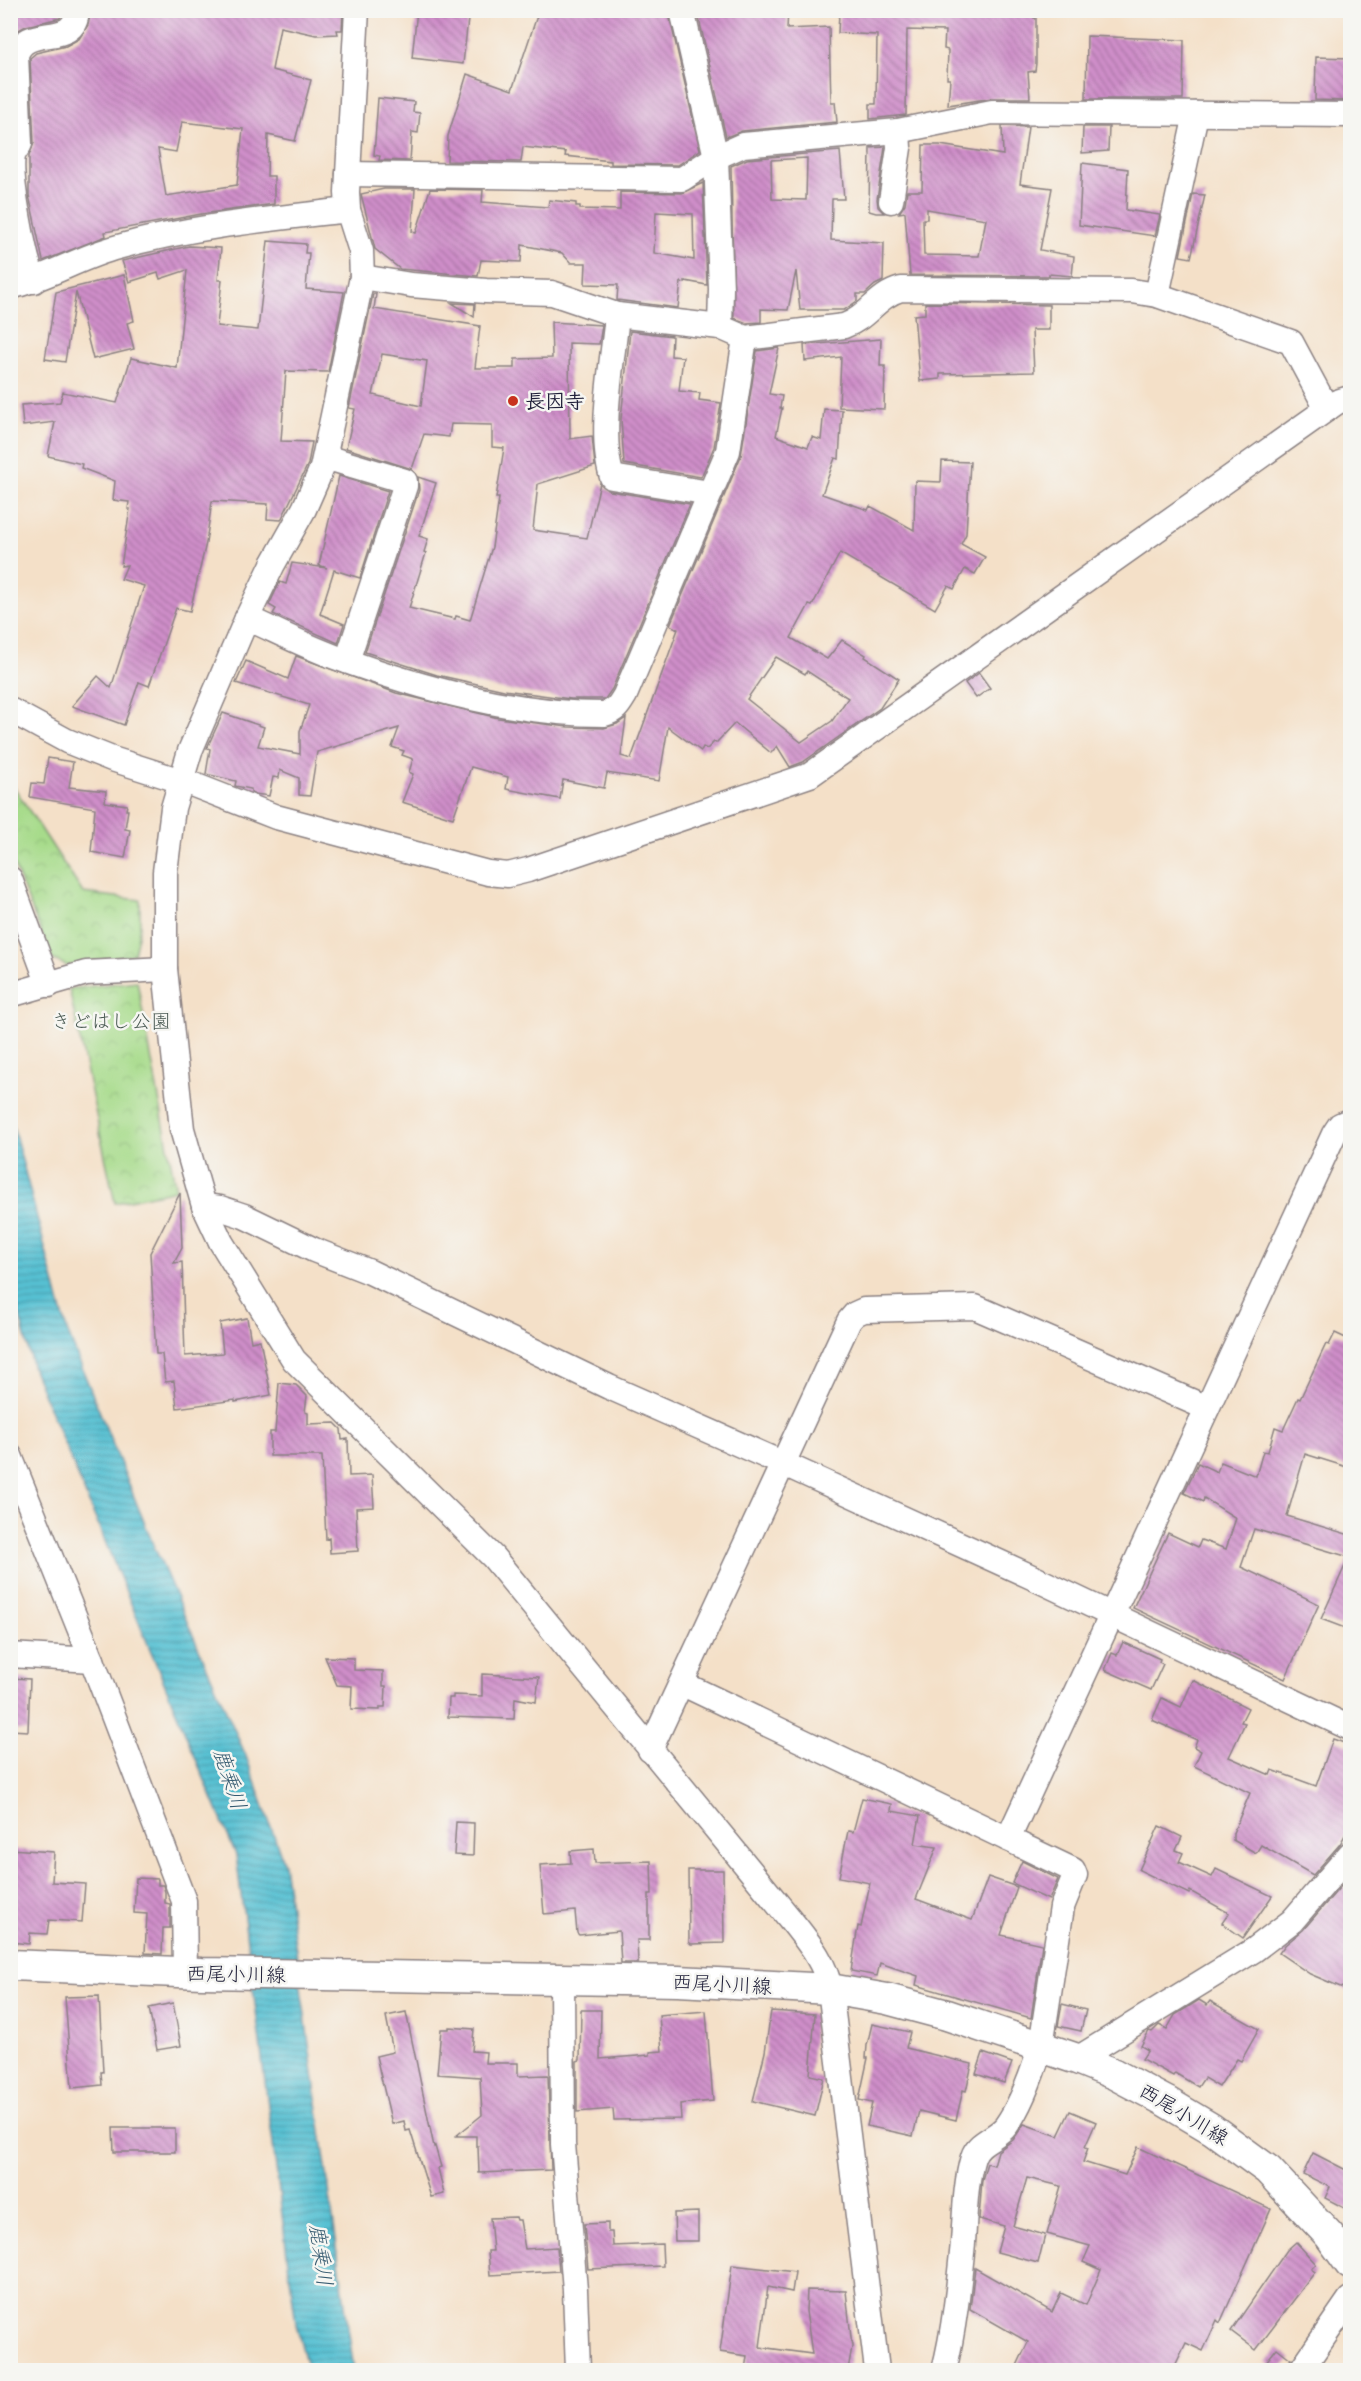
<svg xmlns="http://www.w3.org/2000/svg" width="1361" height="2381" viewBox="0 0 1361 2381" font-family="Dekko,'Klee One',sans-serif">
  <defs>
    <pattern id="park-crowns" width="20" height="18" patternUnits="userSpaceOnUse" patternTransform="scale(1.5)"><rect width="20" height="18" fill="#a7db8b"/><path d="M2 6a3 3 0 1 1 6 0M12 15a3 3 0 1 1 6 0" fill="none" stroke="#8fbc79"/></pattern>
    <pattern id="water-rules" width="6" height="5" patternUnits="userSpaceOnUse" patternTransform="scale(1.5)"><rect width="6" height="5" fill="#57c1d3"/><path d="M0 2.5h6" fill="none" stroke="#489cac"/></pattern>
    <pattern id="building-back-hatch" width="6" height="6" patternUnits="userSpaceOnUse" patternTransform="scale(1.5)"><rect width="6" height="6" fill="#cf8ec9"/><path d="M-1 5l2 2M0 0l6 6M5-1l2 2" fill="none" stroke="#a874a4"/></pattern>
  </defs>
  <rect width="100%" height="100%" fill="#f6f6f2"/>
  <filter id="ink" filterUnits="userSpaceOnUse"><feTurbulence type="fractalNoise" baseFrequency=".0167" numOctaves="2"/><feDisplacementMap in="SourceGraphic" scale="12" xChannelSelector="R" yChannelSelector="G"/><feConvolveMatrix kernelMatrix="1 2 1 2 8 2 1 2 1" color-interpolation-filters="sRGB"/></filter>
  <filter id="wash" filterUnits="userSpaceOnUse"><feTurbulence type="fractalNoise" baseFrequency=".008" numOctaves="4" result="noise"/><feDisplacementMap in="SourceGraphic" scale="24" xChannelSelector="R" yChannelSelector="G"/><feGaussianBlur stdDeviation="1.35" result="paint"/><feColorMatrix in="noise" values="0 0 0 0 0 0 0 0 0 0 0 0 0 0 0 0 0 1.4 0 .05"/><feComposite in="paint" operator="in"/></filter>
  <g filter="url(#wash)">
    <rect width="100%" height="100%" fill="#f4e0c8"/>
    <g fill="url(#park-crowns)" stroke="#647e63" stroke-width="1.5">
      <path d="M 10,781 L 83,893 L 140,900 L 140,926 L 134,954 L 67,966 L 52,959 L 11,858 Z"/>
      <path d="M 137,981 L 176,1190 L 115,1203 L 69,989 Z"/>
    </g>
    <path fill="url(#water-rules)" stroke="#3c7287" stroke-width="1.5" d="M 10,1115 L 67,1331 L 153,1544 L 246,1756 L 284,1864 L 354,2370 L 308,2370 L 296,2324 L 236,1855 L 33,1369 L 11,1281 Z"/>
    <g id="blocks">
      <g fill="url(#building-back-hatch)" fill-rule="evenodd">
        <path d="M 10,10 L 62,10 L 60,18 L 26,26 L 15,32 L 10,32 Z"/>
        <path d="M 91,10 L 343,10 L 342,30 L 337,30 L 338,34 L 316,35 L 280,27 L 272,70 L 311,80 L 295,141 L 268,135 L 267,176 L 274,176 L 274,204 L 201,214 L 105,232 L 106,236 L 43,261 L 29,195 L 29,156 L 34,143 L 30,58 L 36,53 L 66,46 L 79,39 L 88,25 ZM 182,122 L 243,129 L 237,185 L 166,196 L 158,149 L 176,152 Z"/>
        <path d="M 417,10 L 469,10 L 463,64 L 412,58 Z"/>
        <path d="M 539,10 L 668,10 L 700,150 L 678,165 L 611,164 L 611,161 L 565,156 L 566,152 L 523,147 L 521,162 L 447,161 L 448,136 L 467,74 L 512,90 Z"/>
        <path d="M 697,10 L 788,10 L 787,29 L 829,27 L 831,102 L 835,102 L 837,122 L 742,131 L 726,137 Z"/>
        <path d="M 841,10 L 947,13 L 948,10 L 1034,10 L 1034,18 L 1036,18 L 1036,63 L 1035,71 L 1028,72 L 1030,98 L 992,98 L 948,105 L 950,79 L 947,79 L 948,50 L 944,49 L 945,31 L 907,30 L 906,115 L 870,119 L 870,104 L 876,104 L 877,35 L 838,33 L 839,13 Z"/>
        <path d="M 1087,36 L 1184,40 L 1183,99 L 1086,99 Z"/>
        <path d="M 1316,57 L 1350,58 L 1350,101 L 1315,100 Z"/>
        <path d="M 378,98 L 414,102 L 413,112 L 420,113 L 418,133 L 412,132 L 410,161 L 379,160 L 380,156 L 374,155 Z"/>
        <path d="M 1002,126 L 1028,127 L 1020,184 L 1052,188 L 1040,250 L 1074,256 L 1072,276 L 1049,274 L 1049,276 L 910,275 L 905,212 L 899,213 L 905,204 L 907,191 L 922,191 L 923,145 L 940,145 L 1003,155 ZM 927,209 L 986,219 L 979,256 L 924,255 L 923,219 L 927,219 Z"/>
        <path d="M 1083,127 L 1109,127 L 1108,151 L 1082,153 Z"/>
        <path d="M 885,147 L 877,199 L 878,207 L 884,213 L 876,213 L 869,211 L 870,148 Z"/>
        <path d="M 840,151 L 844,199 L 832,199 L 831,240 L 884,243 L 883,281 L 875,285 L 865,294 L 857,294 L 857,301 L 844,310 L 800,310 L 796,271 L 788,310 L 761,309 L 761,322 L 747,323 L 734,318 L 731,166 L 747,159 ZM 807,158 L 806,200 L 772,199 L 771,160 Z"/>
        <path d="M 1082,163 L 1128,169 L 1126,210 L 1160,215 L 1155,236 L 1079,225 Z"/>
        <path d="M 703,183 L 707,285 L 685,281 L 685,283 L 681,282 L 678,308 L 617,300 L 618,285 L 585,284 L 586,263 L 571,263 L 562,253 L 522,245 L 521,262 L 481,260 L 478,276 L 400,269 L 375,249 L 361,194 L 384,189 L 415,189 L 412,232 L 416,233 L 430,189 L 483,190 L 482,202 L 548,207 L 549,200 L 576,203 L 576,206 L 580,206 L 580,209 L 620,210 L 620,192 L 682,193 ZM 656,212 L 693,214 L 694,260 L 654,253 Z"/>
        <path d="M 1193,194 L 1205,195 L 1191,258 L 1180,256 Z"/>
        <path d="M 268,241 L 306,244 L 305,253 L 309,253 L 306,289 L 344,292 L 328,372 L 286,371 L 281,441 L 312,442 L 308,464 L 281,520 L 267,519 L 268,504 L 212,501 L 206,543 L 190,611 L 176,608 L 149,686 L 139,682 L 124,725 L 72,706 L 98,676 L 111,688 L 144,586 L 121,579 L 127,565 L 121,566 L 130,509 L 128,509 L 129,502 L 113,500 L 115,481 L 81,468 L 82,464 L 48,456 L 55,422 L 23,426 L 21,405 L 60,402 L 63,392 L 117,403 L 131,358 L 177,368 L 187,270 L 160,279 L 158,273 L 129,282 L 122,261 L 189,246 L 221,248 L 218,280 L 222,280 L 217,326 L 258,330 Z"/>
        <path d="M 124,275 L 134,321 L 127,323 L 134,349 L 93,359 L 76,292 L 65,362 L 45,359 L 56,292 Z"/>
        <path d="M 373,294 L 376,294 L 374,309 L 480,326 L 475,368 L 515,368 L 515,359 L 552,358 L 551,322 L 602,325 L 599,344 L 569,343 L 570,439 L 592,436 L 595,466 L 538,484 L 533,530 L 587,538 L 600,483 L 610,491 L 690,504 L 612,689 L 605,699 L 571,699 L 504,690 L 437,675 L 365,652 L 419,490 L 418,477 L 436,483 L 419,536 L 428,539 L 424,552 L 426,553 L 409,608 L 455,619 L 456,616 L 470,620 L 492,547 L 499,498 L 496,498 L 504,448 L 492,447 L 492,425 L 451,424 L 449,437 L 424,434 L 412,469 L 346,448 L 355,409 L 349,408 ZM 382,354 L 427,361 L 421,406 L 373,395 Z"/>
        <path d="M 452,303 L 475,304 L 474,317 Z"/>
        <path d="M 925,303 L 1049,305 L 1049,330 L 1032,330 L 1034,372 L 940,374 L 940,379 L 920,381 L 914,315 L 925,314 Z"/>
        <path d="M 630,331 L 672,336 L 671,356 L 683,357 L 679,391 L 700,393 L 699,400 L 721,403 L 714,447 L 701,477 L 624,464 L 621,419 Z"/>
        <path d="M 881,339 L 880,366 L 885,366 L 884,409 L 839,407 L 841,357 L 805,361 L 804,345 Z"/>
        <path d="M 779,348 L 769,394 L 782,396 L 780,408 L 782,408 L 776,436 L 808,447 L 812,437 L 821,440 L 824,409 L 842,410 L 839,459 L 835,458 L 822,494 L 868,510 L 870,506 L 914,530 L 915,481 L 941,482 L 942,461 L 970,462 L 966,534 L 961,544 L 985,557 L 975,574 L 965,569 L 954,589 L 948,586 L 935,609 L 840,553 L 812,606 L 809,605 L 791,638 L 827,659 L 842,640 L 866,655 L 865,657 L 899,679 L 880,708 L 803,762 L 790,767 L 777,746 L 771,753 L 735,723 L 716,743 L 714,742 L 707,749 L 703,747 L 701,751 L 668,727 L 659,781 L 607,773 L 604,788 L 563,780 L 560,799 L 506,789 L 508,777 L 471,767 L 453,818 L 402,802 L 413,774 L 409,772 L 413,759 L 402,755 L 404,751 L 392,747 L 399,728 L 317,752 L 310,796 L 299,795 L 299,778 L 280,770 L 279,778 L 273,777 L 269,796 L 255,794 L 251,792 L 251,789 L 235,786 L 236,781 L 206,774 L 210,749 L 207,748 L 223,713 L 264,727 L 258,746 L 300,754 L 300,731 L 309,705 L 236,683 L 246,661 L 288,679 L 296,656 L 396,693 L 498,718 L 568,727 L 604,728 L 617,724 L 626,718 L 621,756 L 631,759 L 678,629 L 670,625 L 741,456 L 757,351 ZM 776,657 L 805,674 L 807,671 L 848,698 L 832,721 L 801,742 L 747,699 Z"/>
        <path d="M 339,476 L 388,491 L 360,578 L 334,570 L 320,614 L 344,624 L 338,643 L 273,614 L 276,609 L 269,605 L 280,582 L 286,584 L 292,563 L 327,568 L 319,565 Z"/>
        <path d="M 979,673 L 990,688 L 976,698 L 965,683 Z"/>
        <path d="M 48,758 L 73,762 L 69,787 L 106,791 L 105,802 L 127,805 L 126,810 L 128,810 L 125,829 L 130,830 L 125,858 L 91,852 L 95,808 L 30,797 L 32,783 L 44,784 Z"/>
        <path d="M 180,1193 L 182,1248 L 174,1263 L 182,1262 L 185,1356 L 223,1353 L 220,1323 L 247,1318 L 251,1342 L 260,1340 L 271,1395 L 235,1402 L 235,1400 L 177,1408 L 174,1381 L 165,1382 L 162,1354 L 156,1354 L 150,1253 Z"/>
        <path d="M 1335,1333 L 1350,1340 L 1350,1388 L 1344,1404 L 1350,1407 L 1350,1468 L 1305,1454 L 1287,1516 L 1350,1535 L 1350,1630 L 1321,1619 L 1349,1557 L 1254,1529 L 1241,1567 L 1319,1604 L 1285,1679 L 1133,1608 L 1168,1533 L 1198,1547 L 1201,1540 L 1226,1549 L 1236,1518 L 1204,1498 L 1203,1502 L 1184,1493 L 1198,1463 L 1217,1472 L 1221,1462 L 1256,1476 L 1263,1451 L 1268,1452 L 1275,1427 L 1283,1430 L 1298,1398 L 1300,1399 L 1326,1344 L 1329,1345 Z"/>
        <path d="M 279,1383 L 296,1385 L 307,1396 L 305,1412 L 308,1413 L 308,1424 L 335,1423 L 341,1429 L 342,1440 L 348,1439 L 349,1476 L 372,1475 L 374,1507 L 356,1508 L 358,1551 L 330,1553 L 329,1538 L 326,1539 L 322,1456 L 270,1456 L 270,1432 L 275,1432 Z"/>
        <path d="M 1123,1642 L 1160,1659 L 1159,1662 L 1163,1664 L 1151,1690 L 1105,1670 L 1112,1653 L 1117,1655 Z"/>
        <path d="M 325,1657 L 354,1658 L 354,1670 L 383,1671 L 383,1686 L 386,1686 L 385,1707 L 380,1707 L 380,1710 L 351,1709 L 352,1686 L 337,1685 Z"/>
        <path d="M 482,1674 L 539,1677 L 536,1702 L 515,1698 L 514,1719 L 448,1717 L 449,1698 L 453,1698 L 453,1695 L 482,1696 Z"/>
        <path d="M 10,1678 L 30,1679 L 28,1731 L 10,1730 Z"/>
        <path d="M 1193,1680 L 1248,1708 L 1241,1722 L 1245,1723 L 1229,1757 L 1270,1775 L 1272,1770 L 1316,1786 L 1333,1739 L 1350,1745 L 1350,1826 L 1340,1844 L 1313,1875 L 1261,1845 L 1256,1853 L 1233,1840 L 1233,1833 L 1250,1793 L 1194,1766 L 1201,1751 L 1194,1747 L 1197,1740 L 1152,1720 L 1162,1698 L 1181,1707 Z"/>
        <path d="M 862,1798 L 892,1804 L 891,1811 L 920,1816 L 915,1844 L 937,1847 L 916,1899 L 972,1920 L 988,1877 L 1017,1887 L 1001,1935 L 1042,1944 L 1031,2018 L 916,1985 L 918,1976 L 880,1963 L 877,1976 L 851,1971 L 858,1926 L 861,1927 L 870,1883 L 839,1877 L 848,1831 L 853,1832 Z"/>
        <path d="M 456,1822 L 474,1823 L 473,1856 L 454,1855 Z"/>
        <path d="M 1159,1826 L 1182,1837 L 1176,1850 L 1183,1853 L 1179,1862 L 1212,1877 L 1216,1869 L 1272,1896 L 1243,1938 L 1222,1923 L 1229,1913 L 1190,1891 L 1189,1894 L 1139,1870 Z"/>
        <path d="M 10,1849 L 54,1852 L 52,1882 L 85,1884 L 82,1922 L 49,1920 L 47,1934 L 30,1933 L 29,1944 L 10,1942 Z"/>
        <path d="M 594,1849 L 595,1863 L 651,1861 L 652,1894 L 649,1894 L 649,1940 L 637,1940 L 638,1963 L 621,1963 L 619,1931 L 579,1935 L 577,1933 L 575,1911 L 544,1914 L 540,1865 L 571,1863 L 570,1851 Z"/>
        <path d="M 1022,1861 L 1058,1879 L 1049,1900 L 1012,1883 Z"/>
        <path d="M 688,1870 L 723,1870 L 724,1943 L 691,1944 L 689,1942 Z"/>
        <path d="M 136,1878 L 158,1879 L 158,1885 L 163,1885 L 165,1892 L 165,1903 L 170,1904 L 170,1928 L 163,1928 L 162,1954 L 145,1953 L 147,1914 L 134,1913 Z"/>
        <path d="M 1341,1886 L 1350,1891 L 1350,1991 L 1310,1974 L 1279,1953 L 1285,1945 L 1303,1930 Z"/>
        <path d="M 99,1996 L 103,2072 L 101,2072 L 102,2085 L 72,2088 L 65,1997 Z"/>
        <path d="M 1199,2000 L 1207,2005 L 1210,2001 L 1259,2029 L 1241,2061 L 1237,2059 L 1219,2087 L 1204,2078 L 1198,2087 L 1175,2073 L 1173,2076 L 1142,2059 L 1148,2050 L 1141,2046 L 1149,2031 L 1152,2032 L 1159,2025 L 1167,2029 L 1175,2015 Z"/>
        <path d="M 173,2003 L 181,2046 L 157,2050 L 149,2008 Z"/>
        <path d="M 1062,2004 L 1086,2010 L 1081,2031 L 1058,2026 Z"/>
        <path d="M 581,2010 L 601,2010 L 600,2059 L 650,2055 L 650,2052 L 662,2051 L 659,2015 L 706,2011 L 713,2101 L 680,2104 L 681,2119 L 614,2120 L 613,2109 L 577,2112 L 577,2061 L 580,2060 Z"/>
        <path d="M 771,2011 L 815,2014 L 810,2075 L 824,2078 L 815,2116 L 753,2101 L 765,2052 Z"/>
        <path d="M 406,2012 L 434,2147 L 435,2146 L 441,2167 L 438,2168 L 444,2194 L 431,2197 L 410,2130 L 406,2131 L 404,2121 L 392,2124 L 376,2056 L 393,2052 L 386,2016 Z"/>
        <path d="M 872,2024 L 910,2032 L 906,2048 L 972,2064 L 966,2091 L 963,2090 L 956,2120 L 919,2111 L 913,2136 L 867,2126 L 872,2103 L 859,2100 L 868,2058 L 866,2058 L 867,2045 Z"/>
        <path d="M 449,2027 L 474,2029 L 472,2051 L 486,2052 L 485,2063 L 518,2063 L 518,2076 L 548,2075 L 551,2170 L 479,2173 L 478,2146 L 476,2146 L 476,2136 L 456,2136 L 482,2115 L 480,2077 L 437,2074 L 441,2029 L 449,2029 Z"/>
        <path d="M 983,2053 L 1012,2063 L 1004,2083 L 976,2074 Z"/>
        <path d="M 1070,2111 L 1096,2122 L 1085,2147 L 1088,2148 L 1083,2162 L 1125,2175 L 1138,2147 L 1271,2209 L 1220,2323 L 1217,2320 L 1203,2351 L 1186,2343 L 1173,2370 L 1015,2370 L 1028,2342 L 970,2309 L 975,2268 L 1052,2312 L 1061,2293 L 1086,2305 L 1101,2270 L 1083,2262 L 1090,2246 L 1047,2234 L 1061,2186 L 1027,2178 L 1013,2226 L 1045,2235 L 1038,2263 L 997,2252 L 1004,2226 L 979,2219 L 982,2180 L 987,2163 L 994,2165 L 998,2151 L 1013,2140 L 1024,2124 L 1058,2136 Z"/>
        <path d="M 113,2128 L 175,2128 L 175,2152 L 114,2152 Z"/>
        <path d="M 1313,2153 L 1350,2172 L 1350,2211 L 1325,2198 L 1330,2187 L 1303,2174 Z"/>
        <path d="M 698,2212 L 698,2241 L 675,2241 L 674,2213 Z"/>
        <path d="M 516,2217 L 517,2220 L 520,2220 L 525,2249 L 557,2247 L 559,2271 L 490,2275 L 488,2251 L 493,2251 L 490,2218 Z"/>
        <path d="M 608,2223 L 608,2232 L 612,2232 L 613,2246 L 662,2244 L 663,2266 L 588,2269 L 584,2224 Z"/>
        <path d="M 1296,2242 L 1316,2264 L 1311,2269 L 1315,2272 L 1256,2350 L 1231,2331 L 1287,2250 Z"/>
        <path d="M 732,2265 L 795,2272 L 792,2292 L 768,2287 L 760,2347 L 812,2354 L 806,2311 L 807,2290 L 846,2291 L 852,2347 L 848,2370 L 745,2370 L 747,2356 L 720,2352 Z"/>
        <path d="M 1277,2348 L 1291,2359 L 1282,2370 L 1276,2370 L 1266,2362 Z"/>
      </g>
    </g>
  </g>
  <g filter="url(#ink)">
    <use href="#blocks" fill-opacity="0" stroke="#8b8182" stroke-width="1.5"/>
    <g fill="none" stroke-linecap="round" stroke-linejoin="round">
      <defs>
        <g id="minor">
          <path d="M 357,10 L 347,192 L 348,210 L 361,251 L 362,277 L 322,468 L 304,509 L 273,564 L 247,618 L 190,751 L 173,808 L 165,872 L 165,969 L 182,1129 L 204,1206 L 221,1242 L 294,1360 L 493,1557 L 790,1919 C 807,1941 825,1961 830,1989 L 877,2370"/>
          <path d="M 682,10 L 716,157 L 721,289 L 720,327"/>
          <path d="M 348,174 L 682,179 L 716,157 L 743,145 L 898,131 L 992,112 L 1350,115"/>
          <path d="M 891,201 L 899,148 L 898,131"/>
          <path d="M 362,277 L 411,285 L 486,291 L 552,293 L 617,315 L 720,327 L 745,338 L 844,326 C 869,317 876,296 901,289 L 1132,291 L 1157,295 L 1291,342 L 1327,409"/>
          <path d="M 34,281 C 25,260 9,177 13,156 C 14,152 18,147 20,144 L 16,55 C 26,22 76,50 77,10"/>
          <path d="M 10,287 C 48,278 80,257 118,247 C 193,226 271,219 348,210"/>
          <path d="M 1157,295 L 1196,114"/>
          <path d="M 617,315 C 613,360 598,434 612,477 L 710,493"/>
          <path d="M 325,457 L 405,481 L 405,486 L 347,661"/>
          <path d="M 247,618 C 276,631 305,646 335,657 C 420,688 513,714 604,714 C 616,711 619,705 625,695 L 728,451 L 745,338"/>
          <path d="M 10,710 L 67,741 L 112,759 L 194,785 L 276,817 L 488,873 L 508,875 L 528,870 L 810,775 L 1337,402 L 1350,398"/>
          <path d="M 10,879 L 49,985"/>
          <path d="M 10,995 L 86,973 L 165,969"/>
          <path d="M 204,1206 L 220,1208 L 244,1216 L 314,1250 L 370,1272 L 609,1387 L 784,1464 L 1034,1578 L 1350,1728"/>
          <path d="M 10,1456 L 92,1660 L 184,1901 L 185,1972"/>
          <path d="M 10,1655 L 92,1660"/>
          <path d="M 683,1684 L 1073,1870 L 1075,1875 L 1062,1907 L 1041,2046 C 1033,2072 1022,2104 1006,2126 C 997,2138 978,2141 973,2157 C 965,2184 965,2215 963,2243 C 959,2283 954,2332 944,2370"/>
          <path d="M 650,1750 L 849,1321 L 855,1314 L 864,1310 L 975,1307 L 1207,1408"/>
          <path d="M 1008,1839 L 1334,1134 L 1340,1125 L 1350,1121"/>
          <path d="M 562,1979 L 563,2144 L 575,2290 L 578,2370"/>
          <path d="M 1077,2059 L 1254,1950 L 1292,1921 L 1350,1854"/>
          <path d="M 1301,2370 L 1350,2299"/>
        </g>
        <path id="major" d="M 10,1965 L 202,1973 L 678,1981 L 830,1989 L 887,1999 L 947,2015 L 1077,2059 L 1114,2074 L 1165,2101 L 1212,2129 L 1268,2170 L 1329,2235 L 1350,2264"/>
      </defs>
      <use href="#minor" stroke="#8b8182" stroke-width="27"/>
      <use href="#major" stroke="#8b8182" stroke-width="33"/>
      <use href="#minor" stroke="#fff" stroke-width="24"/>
      <use href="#major" stroke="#fff" stroke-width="30"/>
    </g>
  </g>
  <circle fill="#c8321e" stroke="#f6f6f2" stroke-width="2" cx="513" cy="401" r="6"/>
  <g text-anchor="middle" stroke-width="5" stroke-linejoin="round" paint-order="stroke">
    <g font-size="20" font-weight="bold" fill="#22223b" stroke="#f6f6f2" text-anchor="start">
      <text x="525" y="408">長因寺</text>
    </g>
    <g font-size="20" fill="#4a5a53" stroke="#f6f6f2">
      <text x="111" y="1028">きどはし公園</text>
    </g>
    <g font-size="20" fill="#22223b" stroke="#f6f6f2">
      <text transform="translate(236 1974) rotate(1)" y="7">西尾小川線</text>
      <text transform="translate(722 1984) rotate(3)" y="7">西尾小川線</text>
      <text transform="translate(1184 2114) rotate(31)" y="7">西尾小川線</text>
    </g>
    <g font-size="21" font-style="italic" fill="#355a70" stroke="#f6f6f2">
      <text transform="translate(230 1779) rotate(72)" y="7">鹿乗川</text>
      <text transform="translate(321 2255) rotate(82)" y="7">鹿乗川</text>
    </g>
  </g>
  <rect width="1361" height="2381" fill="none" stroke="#f6f6f2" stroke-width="36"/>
</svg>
